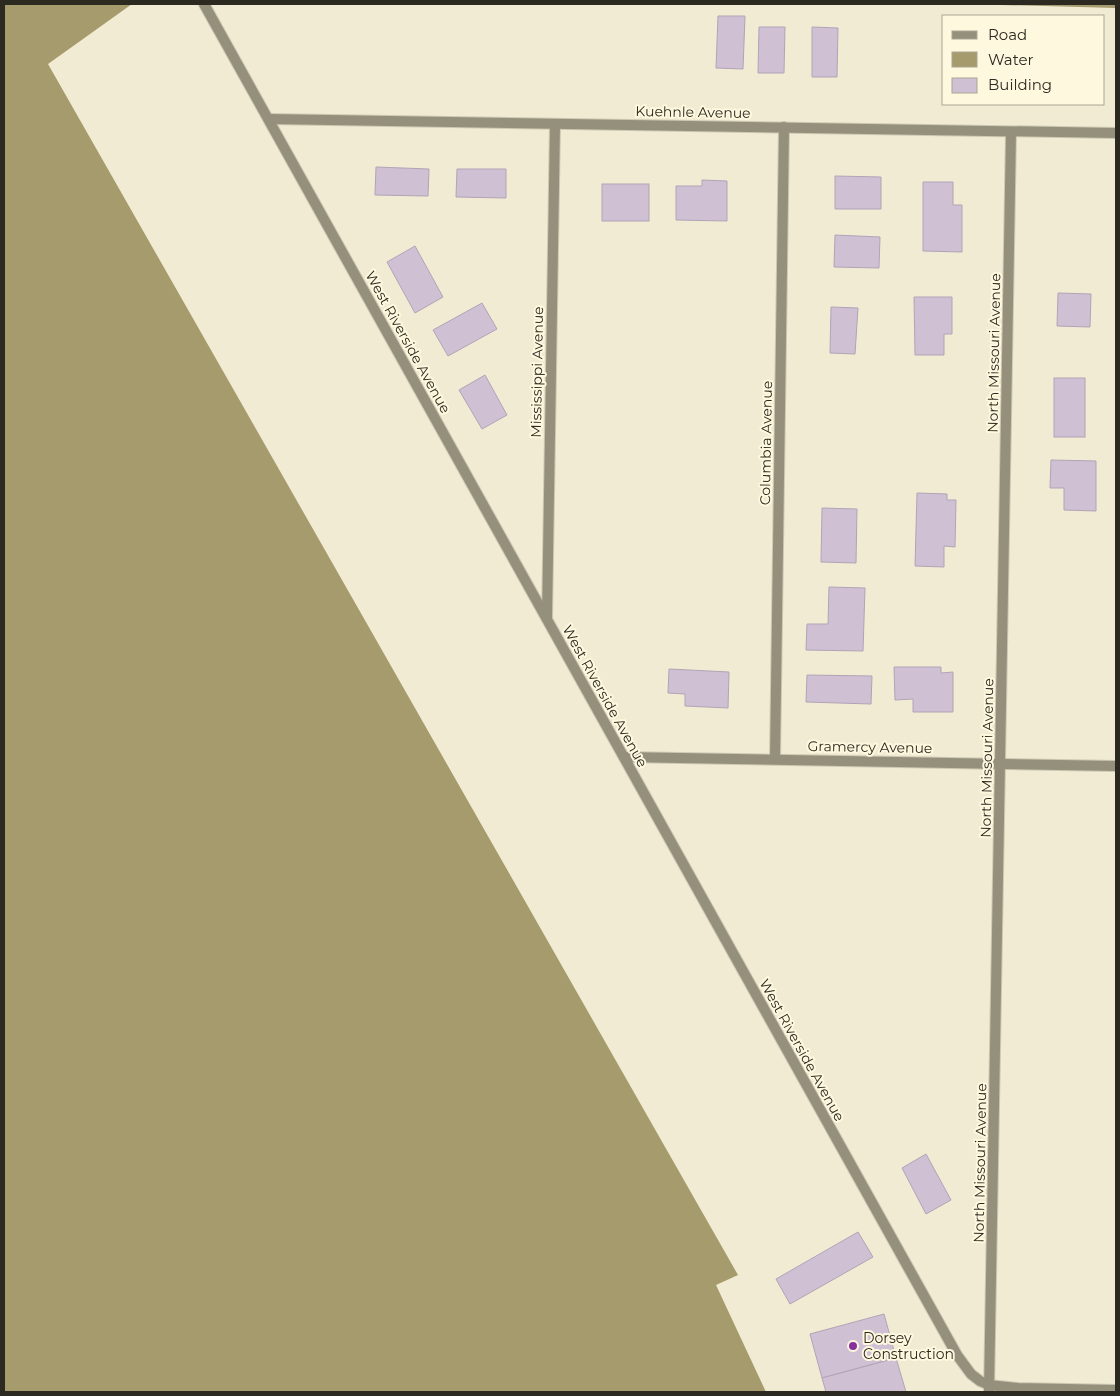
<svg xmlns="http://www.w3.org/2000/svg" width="1120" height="1396" viewBox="0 0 1120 1396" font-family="Montserrat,sans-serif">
  <rect width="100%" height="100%" fill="#f0ebd2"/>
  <g fill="#a69b6c">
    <path d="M 4,4 L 132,4 L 48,64 L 738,1275 L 716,1285 L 766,1392 L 4,1392 Z"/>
    <path d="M 964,4 L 1116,4 L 1116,8 Z"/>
  </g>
  <g fill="#d0c0d4" stroke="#b3a3b7">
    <path d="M 718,16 L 745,16 L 743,69 L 716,68 Z"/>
    <path d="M 759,27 L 785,27 L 784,73 L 758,73 Z"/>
    <path d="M 812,27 L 838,28 L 837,77 L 812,77 Z"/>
    <path d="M 376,167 L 429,169 L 428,196 L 375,195 Z"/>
    <path d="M 457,169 L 506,169 L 506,198 L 456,197 Z"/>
    <path d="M 835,176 L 881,177 L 881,209 L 835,209 Z"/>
    <path d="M 702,180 L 727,181 L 727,221 L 676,220 L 676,186 L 702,186 Z"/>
    <path d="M 923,182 L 953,182 L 953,205 L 962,205 L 962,252 L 923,251 Z"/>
    <rect x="602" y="184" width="47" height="37"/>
    <path d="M 835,235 L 880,237 L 879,268 L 834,267 Z"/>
    <path d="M 415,246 L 443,297 L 415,313 L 387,262 Z"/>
    <path d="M 1058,293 L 1091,294 L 1090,327 L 1057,326 Z"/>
    <path d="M 914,297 L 952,297 L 952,334 L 944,334 L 944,355 L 915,355 Z"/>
    <path d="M 482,303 L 497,329 L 448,356 L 433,330 Z"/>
    <path d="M 831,307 L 858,308 L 855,354 L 830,353 Z"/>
    <path d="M 485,375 L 507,415 L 482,429 L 459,390 Z"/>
    <rect x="1054" y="378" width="31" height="59"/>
    <path d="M 1051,460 L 1096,461 L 1096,511 L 1064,510 L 1064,488 L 1050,488 Z"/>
    <path d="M 917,493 L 947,494 L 947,500 L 956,500 L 955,547 L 944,546 L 944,567 L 915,566 Z"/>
    <path d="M 822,508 L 857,509 L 856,563 L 821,562 Z"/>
    <path d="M 829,587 L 865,588 L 863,651 L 806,650 L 807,624 L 828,624 Z"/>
    <path d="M 894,667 L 941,667 L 941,673 L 953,672 L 953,712 L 913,712 L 913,699 L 895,700 Z"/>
    <path d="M 669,669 L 729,672 L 728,708 L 685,706 L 685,694 L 668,693 Z"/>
    <path d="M 807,675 L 872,676 L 871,704 L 806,702 Z"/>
    <path d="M 926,1154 L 951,1200 L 926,1214 L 902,1168 Z"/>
    <path d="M 858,1232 L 873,1257 L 790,1304 L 776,1279 Z"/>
    <path d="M 884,1314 L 896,1358 L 822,1378 L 810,1334 Z"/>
    <path d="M 896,1358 L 906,1392 L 826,1392 L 822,1378 Z"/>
  </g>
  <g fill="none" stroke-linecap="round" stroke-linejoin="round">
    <defs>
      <g id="street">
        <path d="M 204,4 L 957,1355 L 971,1374 L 980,1381 L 989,1385 L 1018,1388 L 1116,1390"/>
        <path d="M 269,119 L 1116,133"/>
        <path d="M 547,619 L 555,124"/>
        <path d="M 624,757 L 1116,766"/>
        <path d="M 775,759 L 784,127"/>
        <path d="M 989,1392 L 1011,132"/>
      </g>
    </defs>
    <use href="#street" stroke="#cdc8b2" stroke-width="12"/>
    <use href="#street" stroke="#94907c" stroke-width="10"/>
  </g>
  <circle fill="#87309c" stroke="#fef8df" stroke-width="2" cx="853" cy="1346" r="5"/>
  <g text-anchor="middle" stroke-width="4" stroke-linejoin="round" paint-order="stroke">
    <g font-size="14" fill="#2c2a20" stroke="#fef8df">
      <text transform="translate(693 112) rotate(1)" y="5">Kuehnle Avenue</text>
      <text transform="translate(408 342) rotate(61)" y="5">West Riverside Avenue</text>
      <text transform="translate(994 353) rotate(-89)" y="5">North Missouri Avenue</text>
      <text transform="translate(537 372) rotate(-89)" y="5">Mississippi Avenue</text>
      <text transform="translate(766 443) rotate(-89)" y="5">Columbia Avenue</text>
      <text transform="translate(605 696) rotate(61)" y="5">West Riverside Avenue</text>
      <text transform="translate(870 747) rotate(1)" y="5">Gramercy Avenue</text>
      <text transform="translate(987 758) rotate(-89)" y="5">North Missouri Avenue</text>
      <text transform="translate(802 1050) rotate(61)" y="5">West Riverside Avenue</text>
      <text transform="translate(980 1163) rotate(-89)" y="5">North Missouri Avenue</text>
    </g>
    <g font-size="14" fill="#2c2a20" stroke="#fef8df" text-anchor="start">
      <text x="863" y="1343">Dorsey<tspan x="863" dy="16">Construction</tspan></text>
    </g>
  </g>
  <rect width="1120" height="1396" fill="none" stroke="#2c2a20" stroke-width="10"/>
  <rect x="942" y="15" width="162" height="90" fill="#fef8df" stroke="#aaa693"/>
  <rect x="952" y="31" width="25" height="8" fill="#94907c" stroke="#aaa693"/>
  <text x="988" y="40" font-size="15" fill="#2c2a20">Road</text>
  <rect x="952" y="52" width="25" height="15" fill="#a69b6c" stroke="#aaa693"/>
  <text x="988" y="65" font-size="15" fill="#2c2a20">Water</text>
  <rect x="952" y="78" width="25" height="15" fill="#d0c0d4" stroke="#aaa693"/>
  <text x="988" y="90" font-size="15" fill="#2c2a20">Building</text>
</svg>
